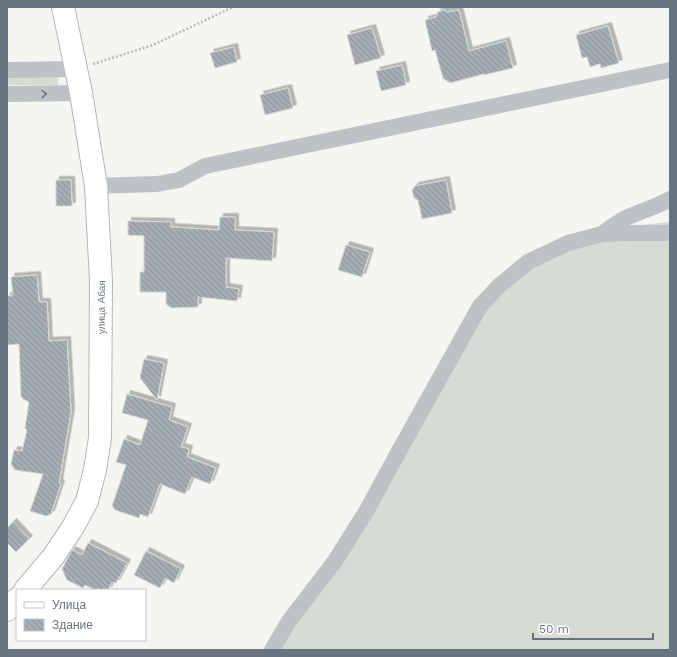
<svg xmlns="http://www.w3.org/2000/svg" width="677" height="657" viewBox="0 0 677 657" font-family="'Work Sans',sans-serif">
  <defs>
    <pattern id="building-back-hatch" width="6" height="6" patternUnits="userSpaceOnUse"><rect width="6" height="6" fill="#a6adb2"/><path d="M-1 5l2 2M0 0l6 6M5-1l2 2" fill="none" stroke="#8b9196"/></pattern>
    <filter id="shadow"><feDropShadow dx="3.5" dy="-3.5" stdDeviation="0" flood-color="#0004"/></filter>
  </defs>
  <rect width="100%" height="100%" fill="#f5f5f2"/>
  <g fill="#d6dbd3">
    <path d="M 58,75 L 58,85 L 7,85 L 7,77 Z"/>
    <path d="M 670,222 L 670,650 L 276,650 L 477,313 L 519,273 L 581,237 L 642,225 Z"/>
  </g>
  <g fill="url(#building-back-hatch)" stroke="#d6d6d4" filter="url(#shadow)">
    <path d="M 444,10 L 447,12 L 459,10 L 469,51 L 506,41 L 513,68 L 484,75 L 484,74 L 450,83 L 443,78 L 435,50 L 432,51 L 425,20 L 436,17 L 438,12 Z"/>
    <path d="M 608,26 L 619,63 L 601,68 L 600,64 L 590,67 L 587,57 L 582,58 L 576,35 Z"/>
    <path d="M 372,28 L 381,58 L 355,65 L 347,35 Z"/>
    <path d="M 234,47 L 237,62 L 215,68 L 210,53 Z"/>
    <path d="M 402,65 L 406,85 L 381,91 L 376,71 Z"/>
    <path d="M 288,88 L 293,108 L 265,115 L 260,95 Z"/>
    <path d="M 56,180 L 71,180 L 72,206 L 56,206 Z"/>
    <path d="M 446,180 L 452,213 L 422,219 L 418,200 L 414,198 L 412,190 L 415,186 Z"/>
    <path d="M 220,217 L 235,217 L 235,230 L 274,232 L 272,261 L 226,258 L 226,287 L 239,289 L 237,301 L 198,297 L 198,307 L 171,308 L 166,304 L 166,292 L 140,292 L 140,272 L 144,272 L 144,236 L 128,235 L 128,221 L 171,222 L 171,227 L 219,230 Z"/>
    <path d="M 346,245 L 370,252 L 362,277 L 338,270 Z"/>
    <path d="M 37,275 L 39,302 L 47,302 L 49,341 L 67,340 L 71,412 L 59,483 L 61,484 L 51,514 L 46,516 L 30,511 L 43,474 L 15,470 L 11,464 L 14,450 L 22,451 L 27,430 L 25,428 L 29,402 L 23,399 L 21,396 L 19,344 L 7,345 L 7,296 L 13,296 L 11,277 Z"/>
    <path d="M 144,359 L 164,363 L 157,400 L 140,378 Z"/>
    <path d="M 127,394 L 172,407 L 169,420 L 188,427 L 181,447 L 189,449 L 187,457 L 216,468 L 210,484 L 192,477 L 185,494 L 160,484 L 148,517 L 140,514 L 139,518 L 115,510 L 112,506 L 126,465 L 116,462 L 124,439 L 140,445 L 148,420 L 122,413 Z"/>
    <path d="M 13,522 L 29,539 L 16,552 L 7,543 L 7,528 Z"/>
    <path d="M 88,543 L 127,563 L 116,583 L 112,582 L 108,590 L 95,590 L 85,585 L 83,588 L 67,580 L 62,569 L 72,550 L 82,555 Z"/>
    <path d="M 146,551 L 181,569 L 174,583 L 165,578 L 160,588 L 134,575 Z"/>
  </g>
  <g fill="none" stroke-linecap="round" stroke-linejoin="round">
    <defs>
      <g id="secondary">
        <path id="s1" d="M 25,590 L 53,557 L 73,527 L 87,501 L 95,470 L 100,438 L 101,282 L 96,186 L 81,93 L 63,7"/>
        <path d="M 7,610 L 17,599"/>
      </g>
    </defs>
    <use href="#secondary" stroke="#b3b7bb" stroke-width="24"/>
    <path stroke="#b8bbbd" stroke-width="2.5" stroke-dasharray="2 2" stroke-linecap="butt" d="M 93,64 L 153,45 L 233,7"/>
    <g stroke="#bec2c5" stroke-width="16">
      <path d="M 7,70 L 76,69"/>
      <path d="M 7,94 L 81,93"/>
      <path d="M 96,186 L 157,184 L 179,180 L 205,166 L 670,70"/>
      <path d="M 602,234 C 610,228 617,222 626,218 C 641,211 656,207 670,199"/>
      <path d="M 272,650 L 289,621 L 335,561 L 367,510 L 399,451 L 480,306 L 500,285 L 528,262 L 568,243 L 602,234 L 630,233 L 670,233"/>
    </g>
    <use href="#secondary" stroke="#fff" stroke-width="22"/>
  </g>
  <defs><path id="oneway-chevron" d="M-2-3.5L2.5 0L-2 3.5" fill="none" stroke-width="1.6" stroke-linecap="round" stroke-linejoin="round"/></defs>
  <use stroke="#677480" href="#oneway-chevron" transform="translate(44 94) rotate(-1)"/>
  <g text-anchor="middle" stroke-width="4" stroke-linejoin="round" paint-order="stroke">
    <g font-size="10" fill="#677480" stroke="#fff">
      <text dy="4" stroke="none"><textPath href="#s1" startOffset="304">улица Абая</textPath></text>
    </g>
  </g>
  <rect width="677" height="657" fill="none" stroke="#677480" stroke-width="16"/>
  <rect x="16" y="589" width="130" height="52" fill="#ffffff" stroke="#c2c7cc"/>
  <rect x="24" y="602" width="20" height="6" fill="#ffffff" stroke="#c2c7cc"/>
  <text x="52" y="609" font-size="12" fill="#677480">Улица</text>
  <rect x="24" y="619" width="20" height="12" fill="url(#building-back-hatch)" stroke="#c2c7cc"/>
  <text x="52" y="629" font-size="12" fill="#677480">Здание</text>
  <path d="M533 633v6h120v-6" fill="none" stroke="#677480" stroke-width="2"/>
  <text x="539" y="633" font-size="12" fill="#677480" stroke="#ffffff" stroke-width="3" paint-order="stroke">50 m</text>
</svg>
